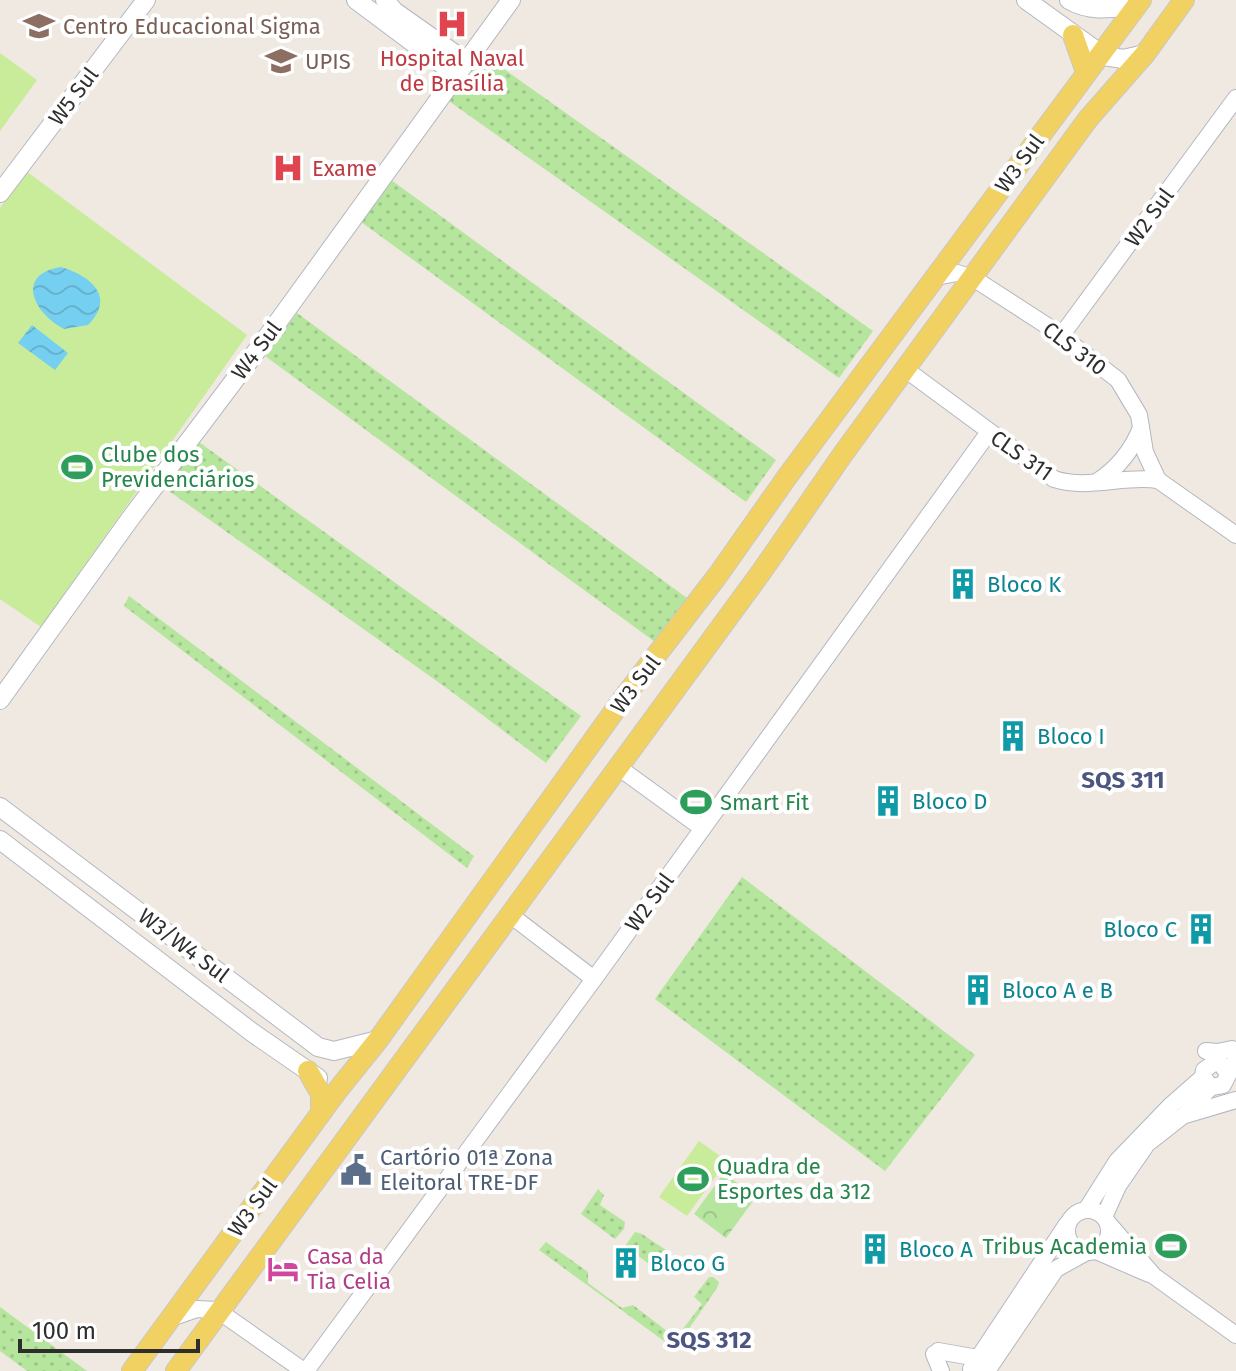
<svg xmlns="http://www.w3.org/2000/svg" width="1236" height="1371" viewBox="0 0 1236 1371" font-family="'Fira Sans',sans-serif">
  <defs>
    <pattern id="grass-dots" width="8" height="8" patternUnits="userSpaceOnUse" patternTransform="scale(2)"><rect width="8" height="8" fill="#b6e59e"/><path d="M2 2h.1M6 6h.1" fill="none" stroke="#9dc588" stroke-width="1.8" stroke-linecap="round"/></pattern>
    <pattern id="park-crowns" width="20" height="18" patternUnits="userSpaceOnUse" patternTransform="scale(2)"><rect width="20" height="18" fill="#b6e59e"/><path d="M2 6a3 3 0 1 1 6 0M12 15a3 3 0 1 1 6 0" fill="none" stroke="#9dc588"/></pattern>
    <pattern id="water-waves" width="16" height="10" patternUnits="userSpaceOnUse" patternTransform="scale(2)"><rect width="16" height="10" fill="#75cff0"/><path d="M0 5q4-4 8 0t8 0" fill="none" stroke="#66b2ce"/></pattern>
  </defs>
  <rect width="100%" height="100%" fill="#efe9e1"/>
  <g fill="url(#grass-dots)">
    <path d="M 480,52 L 873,331 L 839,378 L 446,99 Z"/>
    <path d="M 387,177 L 776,460 L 746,502 L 357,219 Z"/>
    <path d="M 297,313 L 687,598 L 655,642 L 265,356 Z"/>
    <path d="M 196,440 L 581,716 L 546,763 L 448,689 L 162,486 Z"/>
    <path d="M 129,596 L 474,856 L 467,868 L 124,606 Z"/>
    <path d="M 742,877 L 975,1055 L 885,1171 L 655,999 Z"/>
    <path d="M 598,1189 L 604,1195 L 600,1205 L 625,1222 L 624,1229 L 615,1239 L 581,1214 Z"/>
    <path d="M 635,1232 L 642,1234 L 666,1250 L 667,1258 L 657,1270 L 625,1246 Z"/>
    <path d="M 546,1242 L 588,1272 L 588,1283 L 622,1308 L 633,1305 L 676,1338 L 702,1304 L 694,1297 L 709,1277 L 713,1277 L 719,1282 L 717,1288 L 675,1349 L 539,1250 Z"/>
    <path d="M 0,1307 L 87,1371 L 27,1371 L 0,1351 Z"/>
  </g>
  <path fill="url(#park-crowns)" d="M 724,1173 L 756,1197 L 726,1238 L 694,1214 Z"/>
  <g fill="#c9ec9a">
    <path d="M 0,53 L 37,80 L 0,131 Z"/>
    <path d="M 26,171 L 247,335 L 41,627 L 0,599 L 0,208 Z"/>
    <path d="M 699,1141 L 727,1161 L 687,1216 L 659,1197 Z"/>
  </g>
  <g fill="url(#water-waves)">
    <path d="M 61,267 C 91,276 116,297 88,325 L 64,329 C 33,313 15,274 61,267 Z"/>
    <path d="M 32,325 L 68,353 L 55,370 L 18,343 Z"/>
  </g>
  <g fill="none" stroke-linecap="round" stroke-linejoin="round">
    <defs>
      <g id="tertiary">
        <path d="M 936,277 L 957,273 L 973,278 L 1055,331 L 1118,380 L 1139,415 L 1145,452 L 1158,480 L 1236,535"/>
        <path d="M 1061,336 L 1236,98"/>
        <path d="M 905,369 L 1054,479 C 1088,490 1123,475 1158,480"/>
        <path d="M 1098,481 C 1118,468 1132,450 1141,428"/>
        <path d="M 618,767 L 702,828"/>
        <path d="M 509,914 L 594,979"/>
        <path d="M 1206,1051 L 1217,1052 L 1232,1049"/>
        <path d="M 1228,1074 L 1221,1064 L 1214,1063 L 1204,1070 L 1203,1077 L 1211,1087 L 1223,1085 L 1236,1059"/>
        <path d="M 1185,1115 L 1236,1100"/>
        <circle cx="1088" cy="1231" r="21"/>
        <path d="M 1086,1210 L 1117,1161 L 1170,1106 L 1203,1077"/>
        <path d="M 1104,1217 L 1118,1186 L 1147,1144 L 1184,1115 L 1211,1087"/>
        <path d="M 1108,1223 L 1154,1276 L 1236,1335"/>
        <path d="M 1096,1251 L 1149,1274"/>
        <path d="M 171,1318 L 197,1309 L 217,1310 L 304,1371"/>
        <path d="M 938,1351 L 978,1358"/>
        <path d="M 934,1354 L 941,1371"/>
        <path d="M 971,1369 L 1067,1224"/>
        <path d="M 306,1371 L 594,979 L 989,432"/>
        <path d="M 987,1371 L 1056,1269 L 1085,1253"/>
      </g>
      <g id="secondary">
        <path d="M 356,0 L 455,74"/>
        <path d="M 385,0 L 394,11 L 465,61"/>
        <path d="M 1026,0 L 1104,56 L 1123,59 L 1145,54"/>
        <path d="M 1069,0 C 1091,13 1113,8 1137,5"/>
        <path d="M 0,193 L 146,0"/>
        <path d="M 0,700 L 130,519 L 267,337 L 511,0"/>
        <path d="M 0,807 L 318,1047 L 334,1051 L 378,1040"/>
        <path d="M 0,840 L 253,1033 L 318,1078"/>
      </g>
      <g id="primary">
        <path d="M 1073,35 L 1086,72"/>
        <path d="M 308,1071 L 321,1094 L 321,1113"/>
        <path d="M 132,1371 L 337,1091 L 378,1040 L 628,692 L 718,575 L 787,477 L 1141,0"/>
        <path d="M 176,1371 L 762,571 L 843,454 L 1088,119 L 1145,54 L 1184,0"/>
      </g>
    </defs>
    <use href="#tertiary" stroke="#b4b7c1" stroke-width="18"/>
    <use href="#secondary" stroke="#b4b7c1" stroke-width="20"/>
    <use href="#primary" stroke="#c9c9c9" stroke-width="22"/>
    <use href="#tertiary" stroke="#fff" stroke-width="16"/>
    <use href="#secondary" stroke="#fff" stroke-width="18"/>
    <use href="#primary" stroke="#f2d163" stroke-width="20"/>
  </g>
  <defs>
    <symbol id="hospital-bare" viewBox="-9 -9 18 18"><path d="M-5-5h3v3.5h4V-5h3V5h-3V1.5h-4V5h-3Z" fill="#e0444e" stroke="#fff" stroke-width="2.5" paint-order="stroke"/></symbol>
    <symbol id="school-bare" viewBox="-9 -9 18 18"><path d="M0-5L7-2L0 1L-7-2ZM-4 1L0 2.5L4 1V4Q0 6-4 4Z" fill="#8d6e63" stroke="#fff" stroke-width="2.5" paint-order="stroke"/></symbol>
    <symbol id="university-bare" viewBox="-9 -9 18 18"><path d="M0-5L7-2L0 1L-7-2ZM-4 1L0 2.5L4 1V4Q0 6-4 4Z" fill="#8d6e63" stroke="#fff" stroke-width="2.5" paint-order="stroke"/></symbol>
    <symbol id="stadium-bare" viewBox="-9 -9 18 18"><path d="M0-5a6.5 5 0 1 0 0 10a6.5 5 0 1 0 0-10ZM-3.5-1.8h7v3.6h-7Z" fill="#2e9e5b" stroke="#fff" stroke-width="2.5" paint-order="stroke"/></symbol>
    <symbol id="building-bare" viewBox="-9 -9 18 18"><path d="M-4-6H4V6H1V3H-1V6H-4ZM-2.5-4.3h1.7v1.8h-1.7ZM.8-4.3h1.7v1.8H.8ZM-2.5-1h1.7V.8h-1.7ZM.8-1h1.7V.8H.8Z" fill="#0f9aa8" stroke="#fff" stroke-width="2.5" paint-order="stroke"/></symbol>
    <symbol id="civic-bare" viewBox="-9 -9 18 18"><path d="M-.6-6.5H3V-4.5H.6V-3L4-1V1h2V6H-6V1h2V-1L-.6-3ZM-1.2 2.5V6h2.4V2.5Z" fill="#5c6f8a" stroke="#fff" stroke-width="2.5" paint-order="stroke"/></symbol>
    <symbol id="hotel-bare" viewBox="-9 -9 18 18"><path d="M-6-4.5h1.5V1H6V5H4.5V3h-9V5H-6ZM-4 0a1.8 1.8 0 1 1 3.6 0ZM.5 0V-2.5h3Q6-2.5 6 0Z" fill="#d1479c" stroke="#fff" stroke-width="2.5" paint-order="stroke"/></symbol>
  </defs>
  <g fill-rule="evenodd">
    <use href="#hospital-bare" x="430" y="2" width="44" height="44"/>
    <use href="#school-bare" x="17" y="4" width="44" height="44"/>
    <use href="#university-bare" x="259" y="39" width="44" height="44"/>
    <use href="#hospital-bare" x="266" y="146" width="44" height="44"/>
    <use href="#stadium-bare" x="55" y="445" width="44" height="44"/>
    <use href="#building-bare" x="941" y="562" width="44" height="44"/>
    <use href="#building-bare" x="991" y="714" width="44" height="44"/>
    <use href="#building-bare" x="866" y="779" width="44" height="44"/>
    <use href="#stadium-bare" x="674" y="780" width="44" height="44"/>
    <use href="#building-bare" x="1179" y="907" width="44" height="44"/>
    <use href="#building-bare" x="956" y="968" width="44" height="44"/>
    <use href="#civic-bare" x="334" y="1148" width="44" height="44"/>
    <use href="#stadium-bare" x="671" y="1157" width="44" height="44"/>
    <use href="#stadium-bare" x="1149" y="1224" width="44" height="44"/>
    <use href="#building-bare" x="853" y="1227" width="44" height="44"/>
    <use href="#building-bare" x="604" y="1241" width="44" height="44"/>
    <use href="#hotel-bare" x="261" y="1247" width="44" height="44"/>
  </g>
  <g text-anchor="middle" stroke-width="8" stroke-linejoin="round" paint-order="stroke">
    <g font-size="22" fill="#785e54" stroke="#fff" text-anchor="start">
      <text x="63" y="34">Centro Educacional Sigma</text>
      <text x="305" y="69">UPIS</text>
    </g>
    <g font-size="22" fill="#be3a42" stroke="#fff">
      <text x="452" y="66">Hospital Naval<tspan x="452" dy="25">de Brasília</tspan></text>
      <text x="312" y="176" text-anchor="start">Exame</text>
    </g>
    <g font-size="22" fill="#2e2e2e" stroke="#fff">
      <text transform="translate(73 96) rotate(-53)" y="8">W5 Sul</text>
      <text transform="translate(1019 163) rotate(-54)" y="8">W3 Sul</text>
      <text transform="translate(1149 217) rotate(-54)" y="8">W2 Sul</text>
      <text transform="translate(1075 348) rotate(37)" y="8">CLS 310</text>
      <text transform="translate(256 350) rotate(-53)" y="8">W4 Sul</text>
      <text transform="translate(1022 455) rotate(35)" y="8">CLS 311</text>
      <text transform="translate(635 684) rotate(-53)" y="8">W3 Sul</text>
      <text transform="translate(649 902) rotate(-54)" y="8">W2 Sul</text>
      <text transform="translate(184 945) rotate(37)" y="8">W3/W4 Sul</text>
      <text transform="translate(252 1207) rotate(-54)" y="8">W3 Sul</text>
    </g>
    <g font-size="22" fill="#27864d" stroke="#fff" text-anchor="start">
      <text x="101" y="462">Clube dos<tspan x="101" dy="25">Previdenciários</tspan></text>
      <text x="720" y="810">Smart Fit</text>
      <text x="717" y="1174">Quadra de<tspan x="717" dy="25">Esportes da 312</tspan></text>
      <text x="1147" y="1254" text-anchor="end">Tribus Academia</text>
    </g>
    <g font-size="22" fill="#0d838f" stroke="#fff" text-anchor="start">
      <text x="987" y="592">Bloco K</text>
      <text x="1037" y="744">Bloco I</text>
      <text x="912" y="809">Bloco D</text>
      <text x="1177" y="937" text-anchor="end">Bloco C</text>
      <text x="1002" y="998">Bloco A e B</text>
      <text x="899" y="1257">Bloco A</text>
      <text x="650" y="1271">Bloco G</text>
    </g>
    <g font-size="22" fill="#4e5e75" stroke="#fff" text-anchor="start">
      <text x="380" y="1165">Cartório 01ª Zona<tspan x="380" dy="25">Eleitoral TRE-DF</tspan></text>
    </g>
    <g font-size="22" fill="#b23c85" stroke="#fff" text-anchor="start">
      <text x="307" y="1264">Casa da<tspan x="307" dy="25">Tia Celia</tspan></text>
    </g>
    <g font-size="24" font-weight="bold" fill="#4d5680" stroke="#fff">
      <text x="1123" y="788">SQS 311</text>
      <text x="709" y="1348">SQS 312</text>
    </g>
  </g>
  <path d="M20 1339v12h178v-12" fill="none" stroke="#2e2e2e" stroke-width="4"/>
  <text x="32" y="1339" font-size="24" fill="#2e2e2e" stroke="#ffffff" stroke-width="6" paint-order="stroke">100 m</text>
</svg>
